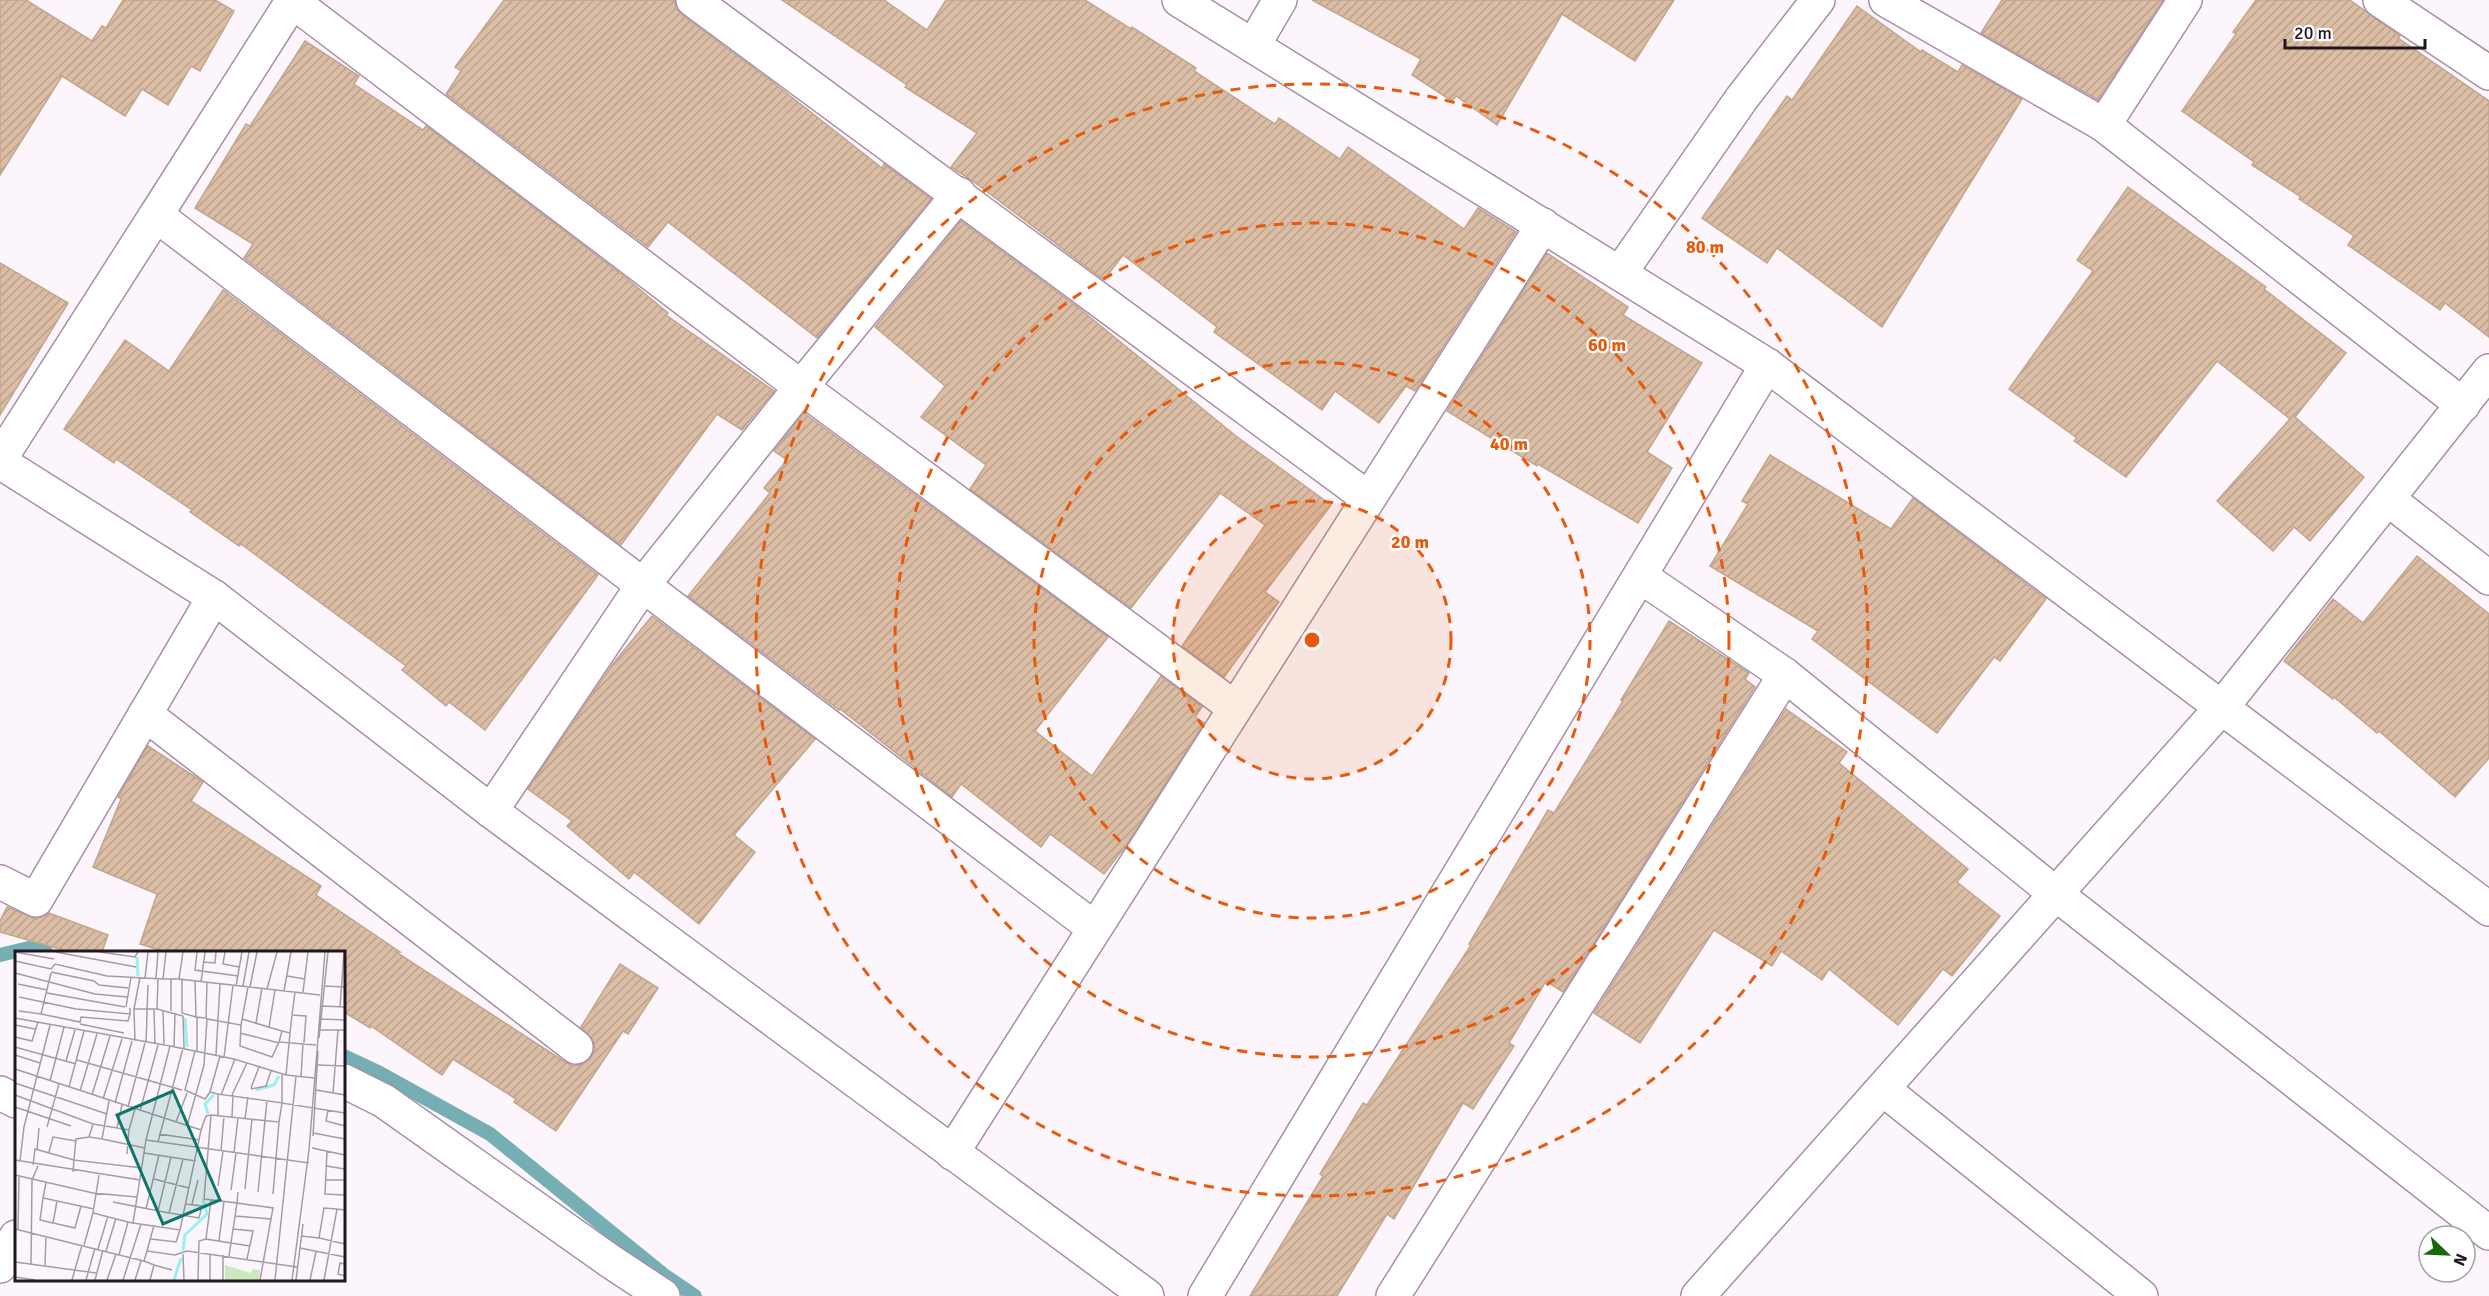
<svg xmlns="http://www.w3.org/2000/svg" width="2489" height="1296" viewBox="0 0 2489 1296" font-family="Signika,sans-serif">
  <defs>
    <pattern id="building-hatch" width="6" height="6" patternUnits="userSpaceOnUse" patternTransform="scale(1.5)"><rect width="6" height="6" fill="#dabda4"/><path d="M-1 1l2-2M0 6l6-6M5 7l2-2" fill="none" stroke="#bba28d"/></pattern>
  </defs>
  <rect width="100%" height="100%" fill="#fcf6fc"/>
  <g fill="none" stroke-linecap="round" stroke-linejoin="round">
    <g stroke="#75afb4" stroke-width="14">
      <path d="M 0,955 L 29,948 L 46,952"/>
      <path d="M 344,1056 L 376,1071 L 490,1134 L 664,1275 L 695,1296"/>
    </g>
  </g>
  <g fill="url(#building-hatch)" stroke="#c2a58d" stroke-width="1.5">
    <path d="M 0,0 L 26,0 L 92,41 L 102,26 L 106,28 L 123,0 L 215,0 L 234,11 L 200,71 L 191,66 L 168,105 L 142,89 L 125,116 L 62,76 L 0,175 Z"/>
    <path d="M 504,0 L 675,0 L 676,8 L 682,15 L 770,80 L 882,168 L 884,164 L 931,199 L 817,338 L 668,222 L 648,247 L 446,94 L 461,71 L 455,67 Z"/>
    <path d="M 782,0 L 884,0 L 927,30 L 946,0 L 1085,0 L 1131,29 L 1132,27 L 1196,68 L 1194,71 L 1275,124 L 1279,118 L 1340,159 L 1348,147 L 1464,229 L 1478,208 L 1516,232 L 1415,391 L 1406,386 L 1379,423 L 1335,391 L 1322,410 L 1214,332 L 1217,327 L 1123,255 L 1104,280 L 970,179 L 951,167 L 977,133 L 905,87 L 907,85 Z"/>
    <path d="M 1312,0 L 1674,0 L 1635,61 L 1562,14 L 1497,125 L 1456,96 L 1452,101 L 1412,75 L 1421,59 Z"/>
    <path d="M 2002,0 L 2163,0 L 2098,100 L 1981,33 Z"/>
    <path d="M 2256,0 L 2350,0 L 2400,36 L 2398,38 L 2489,101 L 2489,337 L 2445,303 L 2440,310 L 2348,245 L 2354,236 L 2299,199 L 2301,197 L 2252,165 L 2254,162 L 2182,111 L 2236,34 L 2233,32 Z"/>
    <path d="M 1857,6 L 1921,52 L 1922,50 L 1958,72 L 1962,65 L 2022,99 L 1882,327 L 1777,248 L 1767,263 L 1702,218 L 1787,96 L 1792,100 Z"/>
    <path d="M 305,41 L 359,76 L 354,84 L 423,130 L 426,126 L 625,277 L 668,313 L 666,315 L 774,391 L 742,430 L 717,414 L 621,545 L 244,258 L 253,244 L 195,208 L 246,124 L 250,126 Z"/>
    <path d="M 2128,187 L 2266,287 L 2264,289 L 2346,353 L 2295,417 L 2364,477 L 2310,541 L 2294,527 L 2273,551 L 2217,501 L 2290,419 L 2217,361 L 2126,477 L 2074,441 L 2077,438 L 2009,389 L 2093,271 L 2077,260 Z"/>
    <path d="M 961,221 L 1080,309 L 1236,436 L 1331,505 L 1265,592 L 1279,602 L 1224,677 L 1182,646 L 1265,525 L 1220,493 L 1131,608 L 970,489 L 986,465 L 921,417 L 945,386 L 875,327 Z"/>
    <path d="M 1547,253 L 1628,307 L 1623,315 L 1702,363 L 1647,452 L 1672,468 L 1638,523 L 1538,464 L 1537,466 L 1447,411 Z"/>
    <path d="M 0,263 L 68,303 L 0,415 Z"/>
    <path d="M 223,290 L 598,575 L 485,730 L 449,702 L 446,706 L 402,670 L 406,666 L 241,544 L 239,546 L 190,512 L 192,510 L 116,459 L 114,463 L 64,429 L 125,340 L 169,371 Z"/>
    <path d="M 804,413 L 1108,637 L 1035,731 L 1092,776 L 1161,676 L 1202,707 L 1195,717 L 1204,723 L 1127,844 L 1104,874 L 1050,834 L 1041,847 L 961,784 L 952,797 L 840,709 L 839,710 L 688,596 L 770,493 L 764,488 L 787,460 L 774,451 Z"/>
    <path d="M 1770,455 L 1891,529 L 1913,498 L 2046,599 L 2000,661 L 1994,657 L 1937,733 L 1812,639 L 1818,631 L 1710,566 L 1748,504 L 1742,501 Z"/>
    <path d="M 2417,556 L 2489,614 L 2489,758 L 2455,797 L 2379,731 L 2377,733 L 2334,697 L 2333,699 L 2284,661 L 2333,599 L 2363,623 Z"/>
    <path d="M 652,616 L 815,739 L 734,835 L 755,852 L 699,924 L 634,872 L 629,879 L 567,826 L 572,821 L 528,789 L 612,665 Z"/>
    <path d="M 1669,621 L 1749,673 L 1745,679 L 1755,687 L 1563,992 L 1546,981 L 1509,1043 L 1514,1046 L 1473,1109 L 1463,1103 L 1394,1219 L 1387,1214 L 1337,1296 L 1250,1296 L 1323,1176 L 1320,1174 L 1363,1103 L 1367,1105 L 1471,945 L 1469,944 L 1548,810 L 1554,813 L 1623,701 L 1621,700 Z"/>
    <path d="M 1786,709 L 1847,752 L 1839,763 L 1968,869 L 1957,882 L 2000,916 L 1952,976 L 1943,969 L 1898,1025 L 1829,969 L 1822,980 L 1781,951 L 1772,966 L 1714,930 L 1640,1043 L 1594,1013 Z"/>
    <path d="M 148,746 L 203,782 L 191,801 L 321,886 L 316,895 L 400,952 L 396,952 L 565,1062 L 574,1066 L 583,1064 L 591,1058 L 595,1049 L 593,1040 L 581,1027 L 620,964 L 658,988 L 628,1034 L 623,1031 L 556,1131 L 514,1102 L 516,1099 L 453,1059 L 442,1075 L 371,1026 L 370,1028 L 344,1012 L 344,952 L 165,952 L 140,944 L 157,894 L 93,867 L 121,799 L 118,797 Z"/>
    <path d="M 7,907 L 36,919 L 49,913 L 108,935 L 102,952 L 70,952 L 0,932 L 0,921 Z"/>
  </g>
  <g fill="none" stroke-linecap="round" stroke-linejoin="round">
    <defs>
      <g id="minor">
        <path d="M 693,0 L 1368,498"/>
        <path d="M 1886,0 L 2104,125"/>
        <path d="M 2185,0 L 2104,125 L 2463,405"/>
        <path d="M 2380,0 L 2489,73"/>
        <path d="M 292,1 L 801,387 L 1235,708"/>
        <path d="M 1253,46 L 1280,0"/>
        <path d="M 156,215 L 293,0"/>
        <path d="M 1620,273 L 1742,98 L 1818,0"/>
        <path d="M 0,459 L 156,215 L 1094,928"/>
        <path d="M 0,462 L 214,597 L 491,811 L 1147,1296"/>
        <path d="M 2388,499 L 2489,578"/>
        <path d="M 1640,576 L 1785,675 L 2056,894 L 2489,1233"/>
        <path d="M 145,714 L 576,1047"/>
        <path d="M 491,811 L 643,585 L 801,387 L 959,194"/>
        <path d="M 0,882 L 36,900 L 214,597"/>
        <path d="M 344,1081 L 384,1101 L 610,1261 L 663,1296"/>
        <path d="M 1883,1089 L 2141,1296"/>
        <path d="M 0,1093 L 16,1101"/>
        <path d="M 952,1153 L 1543,225"/>
        <path d="M 0,1266 L 16,1237"/>
        <path d="M 1205,1296 L 1767,365"/>
        <path d="M 1393,1296 L 1785,675"/>
        <path d="M 1698,1296 L 2222,707 L 2489,371"/>
      </g>
      <path id="tertiary" d="M 1179,0 L 1767,365 L 2489,909"/>
    </defs>
    <use href="#minor" stroke="#a98ea7" stroke-width="36"/>
    <use href="#tertiary" stroke="#a98ea7" stroke-width="36"/>
    <use href="#minor" stroke="#fff" stroke-width="33"/>
    <use href="#tertiary" stroke="#fff" stroke-width="33"/>
  </g>
  <circle cx="1312" cy="640" r="139" fill="#e8590c" fill-opacity=".12"/>
  <g fill="none" stroke="#e8590c" stroke-width="3" stroke-dasharray="10 8">
    <circle cx="1312" cy="640" r="139"/>
    <circle cx="1312" cy="640" r="278"/>
    <circle cx="1312" cy="640" r="417"/>
    <circle cx="1312" cy="640" r="556"/>
  </g>
  <g transform="translate(15 951)">
    <rect width="330" height="330" fill="#fcf6fc"/>
    <path d="M 210,314 L 236,322 L 238,318 L 245,319 L 244,329 L 210,329 Z" fill="#cee8be"/>
    <path fill="none" stroke="#99f0f3" stroke-width="3" d="M 122,6 L 123,25M 170,67 L 172,96M 241,139 L 259,134 L 264,125M 193,163 L 190,153 L 199,144M 168,300 L 170,284 L 192,263 L 188,248M 159,329 L 166,307"/>
    <path fill="none" stroke="#a49ca4" stroke-width="1.5" d="M 0,1 L 39,8M 41,1 L 121,16M 85,1 L 120,6 L 123,1M 151,1 L 148,28 L 164,28M 168,1 L 164,28 L 305,44M 182,1 L 180,19 L 223,25M 210,1 L 208,13 L 224,16M 0,10 L 36,18 L 40,13 L 92,25 L 148,28M 189,11 L 200,12 L 201,1M 36,21 L 79,30 L 84,34 L 113,37M 0,22 L 80,43 L 112,46M 272,25 L 290,28M 130,27 L 133,1M 141,27 L 143,1M 156,28 L 156,60M 167,29 L 167,62 L 181,66M 180,30 L 181,66 L 190,67M 186,31 L 190,1M 3,33 L 32,39M 221,35 L 227,1M 228,35 L 234,1M 310,35 L 330,36M 235,36 L 242,1M 252,38 L 262,1M 269,40 L 276,1M 280,41 L 277,64 L 291,65 L 289,92M 288,41 L 293,1M 32,42 L 110,56M 4,46 L 61,58 L 115,63 L 115,57M 306,55 L 330,56M 111,56 L 116,26M 325,56 L 329,1M 119,58 L 125,26M 142,58 L 168,65 L 169,97M 139,59 L 140,93M 148,59 L 149,94M 4,60 L 26,63 L 36,22M 26,63 L 65,71 L 66,66 L 113,70 L 115,63M 182,66 L 182,100M 0,67 L 155,95M 191,68 L 192,31M 227,68 L 267,80 L 264,91M 306,68 L 330,69M 241,72 L 247,37M 65,73 L 109,82M 0,74 L 20,78M 226,74 L 233,36M 254,76 L 260,39M 305,79 L 330,79M 267,80 L 275,82 L 271,124M 225,82 L 264,92M 275,82 L 277,64M 0,86 L 17,90 L 23,71M 304,87 L 313,1M 120,90 L 119,58 L 142,58 L 143,28M 131,92 L 133,34M 0,96 L 61,113M 159,96 L 160,63M 180,100 L 170,139 L 190,148 L 195,141M 0,104 L 25,112M 201,104 L 205,33M 209,106 L 218,34M 62,109 L 167,139M 51,110 L 60,79M 303,114 L 330,115M 0,118 L 186,179 L 191,165 L 196,164 L 264,171 L 267,152 L 330,162M 286,126 L 288,92M 35,130 L 49,76M 0,132 L 92,163M 54,136 L 69,80M 236,137 L 244,116M 236,138 L 251,135 L 256,120M 301,139 L 330,144M 65,140 L 82,83M 318,142 L 323,79M 203,143 L 195,141 L 205,105M 0,144 L 78,173 L 114,179 L 120,158M 77,144 L 95,85M 206,144 L 220,108M 217,144 L 232,112M 88,148 L 107,88M 100,152 L 117,90M 0,156 L 56,175M 113,156 L 130,92M 313,159 L 311,170 L 330,175M 125,160 L 143,94M 196,164 L 189,248 L 222,252 L 214,305M 203,164 L 203,143 L 267,152 L 267,124M 217,166 L 218,144M 230,167 L 233,146M 161,171 L 172,142M 78,173 L 74,186 L 87,188 L 94,150M 172,175 L 189,114 L 192,68 L 226,74 L 225,95 L 257,106 L 264,91 L 301,94M 32,176 L 44,133M 102,177 L 107,154M 298,182 L 330,188M 144,183 L 185,189M 298,185 L 303,100M 87,188 L 130,197M 131,189 L 294,212M 143,191 L 168,97M 297,197 L 330,204M 22,199 L 24,177M 206,200 L 209,165M 312,200 L 310,243 L 330,244M 34,201 L 38,186 L 61,190M 129,202 L 181,210M 219,202 L 223,167M 112,203 L 114,179M 168,208 L 154,262 L 184,267 L 187,255 L 170,253M 0,209 L 125,229M 5,210 L 9,176 L 35,74M 18,214 L 20,198 L 59,209 L 61,188 L 74,186M 311,215 L 330,218M 58,221 L 59,209 L 127,217M 0,224 L 78,242 L 122,246M 84,224 L 78,262 L 113,271M 139,228 L 174,237M 310,229 L 330,229M 31,232 L 28,247 L 79,258M 203,235 L 208,200M 230,238 L 237,168M 216,239 L 221,202M 223,241 L 222,252 L 258,257 L 245,329M 243,241 L 252,149M 258,243 L 264,171M 28,247 L 25,269 L 38,272M 196,249 L 191,288 L 235,295M 42,250 L 38,272 L 60,277 L 66,255M 98,251 L 154,262M 177,253 L 183,229M 131,258 L 144,204M 322,258 L 309,257 L 304,287 L 330,293M 143,260 L 156,206M 220,265 L 256,268M 118,272 L 165,279 L 186,179M 0,278 L 104,304M 3,278 L 4,226M 218,278 L 238,280 L 232,308M 286,285 L 304,287M 136,288 L 161,291 L 165,279M 204,290 L 209,250M 69,294 L 78,262M 285,297 L 330,306M 83,298 L 93,265M 91,300 L 101,267M 132,300 L 139,274M 168,303 L 169,329M 208,304 L 208,329M 129,310 L 139,314 L 135,329M 0,311 L 81,322M 16,313 L 17,229 L 23,215M 330,313 L 325,312 L 323,323 L 330,325M 139,314 L 157,319M 30,315 L 31,285M 282,316 L 172,300 L 160,304 L 132,300 L 129,310 L 104,304 L 113,271 L 118,272 L 131,189 L 155,95 L 219,108 L 271,124 L 299,127M 0,326 L 20,329M 57,329 L 67,294M 71,329 L 80,297M 80,329 L 88,299M 92,329 L 101,303M 108,329 L 126,273M 120,329 L 126,310M 183,329 L 184,290 L 191,288M 195,329 L 195,303M 260,329 L 281,125M 277,329 L 294,199 L 310,1M 281,329 L 288,273M 295,329 L 301,301M 309,329 L 322,258 L 330,259"/>
    <path fill="#0f766e" fill-opacity="0.15" stroke="#0f766e" stroke-width="3" d="M 158,140 L 205,249 L 148,273 L 102,164 Z"/>
    <rect width="330" height="330" fill="none" stroke="#211620" stroke-width="3"/>
  </g>
  <circle cx="1312" cy="640" r="9" fill="#e8590c" stroke="#fff" stroke-width="3"/>
  <g font-size="18" text-anchor="middle" font-weight="bold" fill="#e8590c" stroke="#fff" stroke-width="4.5" stroke-linejoin="round" paint-order="stroke">
    <text x="1705" y="253">80 m</text>
    <text x="1607" y="351">60 m</text>
    <text x="1509" y="450">40 m</text>
    <text x="1410" y="548">20 m</text>
  </g>
  <g transform="translate(2447 1254) rotate(113)"><circle r="28" fill="#ffffff" stroke="#a6a2a6" stroke-width="1.5"/>
  <path d="M0-4.5L10 22L0 15L-10 22Z" fill="#176809"/>
  <text y="-9" font-size="16" font-weight="bold" text-anchor="middle" fill="#211620">N</text>
  </g>
  <path d="M2285 39v9h140v-9" fill="none" stroke="#211620" stroke-width="3"/>
  <text x="2294" y="39" font-size="18" fill="#211620" stroke="#ffffff" stroke-width="4.5" paint-order="stroke">20 m</text>
</svg>
